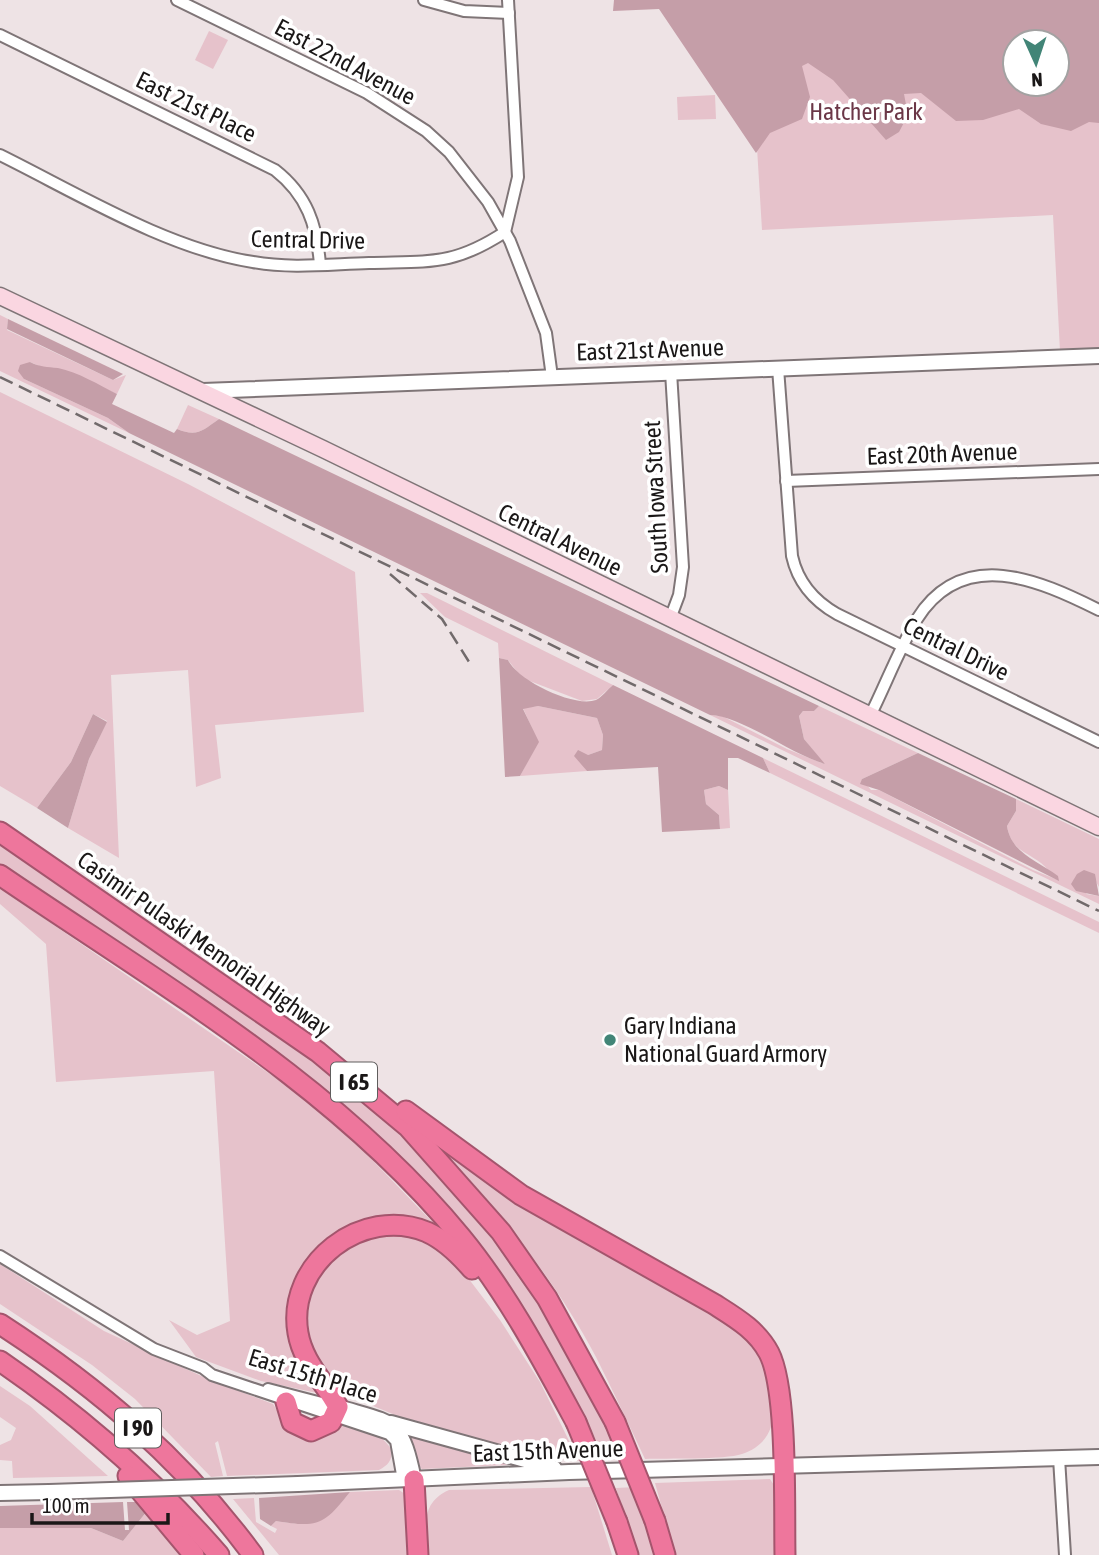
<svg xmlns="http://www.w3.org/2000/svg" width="1099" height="1555" viewBox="0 0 1099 1555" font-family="'Asap Condensed',sans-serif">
  <rect width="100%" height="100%" fill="#eee3e5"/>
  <g fill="#e6c2cb" fill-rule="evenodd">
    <path d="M 748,0 L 1099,0 L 1099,350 L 1060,351 L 1053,215 L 762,230 ZM 1015,42 L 1057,42 L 1057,84 L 1015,84 Z"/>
    <path d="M 209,31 L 228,40 L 213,69 L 195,60 Z"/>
    <path d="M 715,95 L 716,119 L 678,120 L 677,97 Z"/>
    <path d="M 0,315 L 8,319 L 7,330 L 113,380 L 126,375 L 117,394 L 57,368 L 46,369 L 30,362 L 24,379 L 108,418 L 129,433 L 0,371 Z"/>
    <path d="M 0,392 L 188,484 L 355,572 L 364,712 L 215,725 L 221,778 L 196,787 L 188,670 L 111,675 L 119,858 L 68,828 L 89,759 L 107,721 L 93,714 L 71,762 L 37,808 L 0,786 Z"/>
    <path d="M 188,405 L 219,419 C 202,431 197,437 177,429 Z"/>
    <path d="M 420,593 L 427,593 L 613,685 L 597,699 L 582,701 L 522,678 L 508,660 L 499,658 L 498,643 L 445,617 Z"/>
    <path d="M 538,706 L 597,718 L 603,735 L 602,750 L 588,755 L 582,763 L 587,771 L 520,776 L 538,742 L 523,708 Z"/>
    <path d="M 819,706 L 918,753 L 862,779 L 871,790 L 879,790 L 1033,870 L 1058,880 C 1052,875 1047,868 1041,863 C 1023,850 1011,849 1007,826 L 1016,811 L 1016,799 L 1099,839 L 1099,887 L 1096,882 L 1086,894 L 1099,896 L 1099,904 L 710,715 L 722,716 L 787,749 L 824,764 L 804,739 L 799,716 L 803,711 L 814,711 Z"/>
    <path d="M 763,758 L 1099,922 L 1099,933 L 770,773 Z"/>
    <path d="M 719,786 L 728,790 L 730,828 L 720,829 L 719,815 L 706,804 L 704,790 Z"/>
    <path d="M 0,841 L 328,1065 L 412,1141 L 506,1250 L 564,1340 L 625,1458 L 606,1459 C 546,1341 483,1243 390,1147 C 345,1101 288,1066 235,1029 C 156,975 78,921 0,866 Z"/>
    <path d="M 0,888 L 299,1094 L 353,1140 L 442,1232 L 336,1236 L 314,1252 L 300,1272 L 292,1296 L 322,1394 L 261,1381 L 196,1357 L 169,1320 L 197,1335 L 230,1321 L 214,1071 L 56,1082 L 46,944 L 0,904 Z"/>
    <path d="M 443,1149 L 743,1330 C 765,1362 799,1435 742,1454 C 724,1460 667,1458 645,1459 C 629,1425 613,1391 596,1357 C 556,1281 500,1213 443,1149 Z"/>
    <path d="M 401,1234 L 443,1249 L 459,1266 L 500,1320 L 540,1382 L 579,1461 C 528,1461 378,1417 337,1386 C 324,1377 317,1360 312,1346 C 296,1301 322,1257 364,1238 C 374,1234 390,1235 401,1234 Z"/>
    <path d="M 0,1264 L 104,1331 L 210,1380 L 273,1404 L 285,1423 C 321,1422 370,1416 392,1450 C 392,1461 388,1465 379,1470 L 227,1476 L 218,1441 L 215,1443 L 223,1476 L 211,1477 L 135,1399 L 92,1365 L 0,1304 Z"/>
    <path d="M 0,1386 L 30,1406 L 108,1476 L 13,1478 L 12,1461 L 0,1460 L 0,1445 L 11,1440 L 16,1428 L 0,1417 Z"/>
    <path d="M 412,1433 L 506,1461 L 506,1465 L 422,1469 L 417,1465 L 410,1437 Z"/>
    <path d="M 770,1479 L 777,1490 L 778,1555 L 675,1555 L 655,1483 Z"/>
    <path d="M 591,1487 L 612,1555 L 426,1555 C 426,1527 420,1503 449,1490 Z"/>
    <path d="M 636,1487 L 658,1555 L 637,1555 L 616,1488 Z"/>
    <path d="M 399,1490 L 405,1494 L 411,1555 L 279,1555 L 233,1499 L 254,1498 L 256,1522 L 275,1533 L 277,1529 L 271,1526 L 276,1521 C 312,1528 327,1521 350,1492 Z"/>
    <path d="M 147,1511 L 181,1555 L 0,1555 L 0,1528 L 91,1528 L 123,1541 Z"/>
  </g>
  <g fill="#c59ea8" fill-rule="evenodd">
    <path d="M 614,0 L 1099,0 L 1099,123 L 1089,122 L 1071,131 L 1041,124 L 1019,109 L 983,120 L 956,121 L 921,93 L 904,94 L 908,115 L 899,132 L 886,140 L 833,80 L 808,63 L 802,66 L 810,97 L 802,119 L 770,133 L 756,153 L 659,9 L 613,11 ZM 1015,42 L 1057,42 L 1057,84 L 1015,84 Z"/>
    <path d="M 8,319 L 123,374 L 113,380 L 7,329 Z"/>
    <path d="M 30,362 C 40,367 47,367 58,368 C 78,372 99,385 117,394 L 112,404 L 174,433 L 177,429 C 197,437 202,431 219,419 L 819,706 L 814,711 L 803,711 L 799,716 L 804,739 L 825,764 C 790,754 742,716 710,715 L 129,433 L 108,418 L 24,379 L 18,371 L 20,365 Z"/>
    <path d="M 499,658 L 508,660 C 517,680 574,708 596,700 C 602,697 608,689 613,685 L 763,758 L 770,773 L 738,758 L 728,758 L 728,790 L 719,786 L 704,790 L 706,804 L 719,815 L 720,829 L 662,832 L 658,767 L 587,771 L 574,756 L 578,750 L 588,755 L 602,750 L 603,735 L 597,718 L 538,706 L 523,709 L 539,742 L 520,776 L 505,777 Z"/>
    <path d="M 93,714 L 107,722 L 89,759 L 68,828 L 37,808 L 71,762 Z"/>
    <path d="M 918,753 L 1016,799 L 1016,811 L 1007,826 C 1011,853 1037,860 1058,876 L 1059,881 L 879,790 L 860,784 L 862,779 Z"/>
    <path d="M 1084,870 L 1095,874 L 1099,896 L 1076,891 L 1071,884 L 1077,874 Z"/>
    <path d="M 350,1492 C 324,1525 318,1528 276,1521 L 271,1526 L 260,1519 L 259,1498 Z"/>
    <path d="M 123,1502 L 125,1530 L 129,1530 L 127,1502 L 139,1502 L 147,1511 L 123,1541 L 91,1528 L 0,1528 L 0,1506 Z"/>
  </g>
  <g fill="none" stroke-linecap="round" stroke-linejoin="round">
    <defs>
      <g id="minor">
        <path d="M 177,0 L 367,93 L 426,131 L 449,152 L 488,202 L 510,241 L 546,333 L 552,377"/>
        <path d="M 424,0 L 464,11 L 509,13"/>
        <path d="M 0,35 L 275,170 C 307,195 317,225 320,265"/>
        <path d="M 0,155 C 77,193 168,249 253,262 C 291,269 331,264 369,263 C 430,261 453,266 505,232"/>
        <path d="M 505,232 L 518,177 L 508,0"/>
        <path d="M 778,368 L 792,556 C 798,583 814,601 837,614 L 1099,742"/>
        <path d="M 786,481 L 1099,469"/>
        <path d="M 670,619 L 679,595 L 683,567 L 671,372"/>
        <path d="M 870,716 C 886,684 899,649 917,619 C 963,546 1039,580 1099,610"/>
        <path d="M 0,1256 L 154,1349 L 203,1368 L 212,1375 L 389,1434 L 396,1441 L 403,1480"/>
        <path d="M 268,1389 L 337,1407"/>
        <path d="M 1059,1458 L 1065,1555"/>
      </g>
      <g id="tertiary">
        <path d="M 203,391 L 1099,356"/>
        <path d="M 338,1407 C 395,1424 401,1418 414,1480"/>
        <path d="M 391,1423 L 554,1468"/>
        <path d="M 298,1484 L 569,1472 L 1099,1457"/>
        <path d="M 0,1493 L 49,1492"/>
      </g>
      <path id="secondary" d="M 0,296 L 323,449 L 1099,827"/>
      <g id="motorway">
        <path d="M 0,832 L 318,1052 L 408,1127 L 501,1232 L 547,1298 L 615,1422"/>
        <path d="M 0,875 C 161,985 336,1085 461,1237 C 507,1293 542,1359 576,1422"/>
        <path d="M 406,1111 L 521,1195 L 714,1304 C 736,1318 757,1330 769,1353 C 788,1390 784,1509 785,1555"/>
        <path d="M 0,1324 C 99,1388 183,1460 253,1555"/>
        <path d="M 0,1361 C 82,1417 154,1480 219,1555"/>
        <path d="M 286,1402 L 292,1422 L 311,1431 L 331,1422 L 338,1407 C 325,1382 303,1363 298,1333 C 286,1264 362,1205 427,1232 C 445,1240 459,1254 472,1269"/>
        <path d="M 128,1476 L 194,1555"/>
        <path d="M 414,1480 L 418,1555"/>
        <path d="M 655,1521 L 665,1555"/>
        <path d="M 617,1522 L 628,1555"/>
      </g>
    </defs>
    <use href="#minor" stroke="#7f7577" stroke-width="14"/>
    <use href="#tertiary" stroke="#7f7577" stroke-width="18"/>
    <use href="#secondary" stroke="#7f7577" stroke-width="19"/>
    <use href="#motorway" stroke="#a4556d" stroke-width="23"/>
    <use href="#minor" stroke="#fff" stroke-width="10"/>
    <use href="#tertiary" stroke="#fff" stroke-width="14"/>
    <use href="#secondary" stroke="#fad6e1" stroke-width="16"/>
    <use href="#motorway" stroke="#ee769c" stroke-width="19"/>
    <g stroke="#716a6b" stroke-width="2.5" stroke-dasharray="14 7" stroke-linecap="butt">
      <path d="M 0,377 L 1099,911"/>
      <path d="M 390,574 L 442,619 L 471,665"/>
    </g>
    <defs>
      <path id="tertiary-bridge" d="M 49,1492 L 298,1484"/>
      <g id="motorway-bridge">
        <path d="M 576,1422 L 617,1522"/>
        <path d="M 615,1422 L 655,1521"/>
      </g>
    </defs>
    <use href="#tertiary-bridge" stroke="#7f7577" stroke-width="18" stroke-linecap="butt"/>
    <use href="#motorway-bridge" stroke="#a4556d" stroke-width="23" stroke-linecap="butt"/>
    <use href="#tertiary-bridge" stroke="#fff" stroke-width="14"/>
    <use href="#motorway-bridge" stroke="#ee769c" stroke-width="19"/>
  </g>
  <circle fill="#428577" stroke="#fff" stroke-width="2.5" cx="610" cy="1040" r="7"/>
  <g text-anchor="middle" stroke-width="7" stroke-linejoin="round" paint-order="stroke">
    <g fill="#fff" stroke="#5f5d5d" stroke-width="2">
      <rect x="331" y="1062.5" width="46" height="39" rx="5"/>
      <rect x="115" y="1408.5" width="46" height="39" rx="5"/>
    </g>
    <g font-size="23" font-weight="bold" fill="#1a1717">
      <text x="354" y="1090">I 65</text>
      <text x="138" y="1436">I 90</text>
    </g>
    <g font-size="24" fill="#1a1717" stroke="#fff">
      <text transform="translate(345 62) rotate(28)" y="8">East 22nd Avenue</text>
      <text transform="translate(196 107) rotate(26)" y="8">East 21st Place</text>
      <text transform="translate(308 240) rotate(1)" y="8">Central Drive</text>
      <text transform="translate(650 350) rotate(-2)" y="8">East 21st Avenue</text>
      <text transform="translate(942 454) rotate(-2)" y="8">East 20th Avenue</text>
      <text transform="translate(656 497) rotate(-93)" y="8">South Iowa Street</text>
      <text transform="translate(560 540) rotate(26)" y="8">Central Avenue</text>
      <text transform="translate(956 649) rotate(26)" y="8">Central Drive</text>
      <text transform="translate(204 944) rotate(35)" y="8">Casimir Pulaski Memorial Highway</text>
      <text transform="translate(313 1376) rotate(17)" y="8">East 15th Place</text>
      <text transform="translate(548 1451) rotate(-2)" y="8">East 15th Avenue</text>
    </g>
    <g font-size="24" fill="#6b3747" stroke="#fff">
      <text x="866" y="120">Hatcher Park</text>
    </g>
    <g font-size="24" fill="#1a1717" stroke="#fff" text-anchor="start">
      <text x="624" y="1034">Gary Indiana<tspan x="624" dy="28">National Guard Armory</tspan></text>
    </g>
  </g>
  <g transform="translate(1036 63) rotate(177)"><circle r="33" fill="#ffffff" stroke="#a3a2a2" stroke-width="2"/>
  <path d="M0-5L12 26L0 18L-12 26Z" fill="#428577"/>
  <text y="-10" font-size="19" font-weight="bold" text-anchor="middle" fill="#1a1717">N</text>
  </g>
  <path d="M32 1513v10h136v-10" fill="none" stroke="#1a1717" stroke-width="3.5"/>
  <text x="42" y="1513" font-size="21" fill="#1a1717" stroke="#ffffff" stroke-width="5" paint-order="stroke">100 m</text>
</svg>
